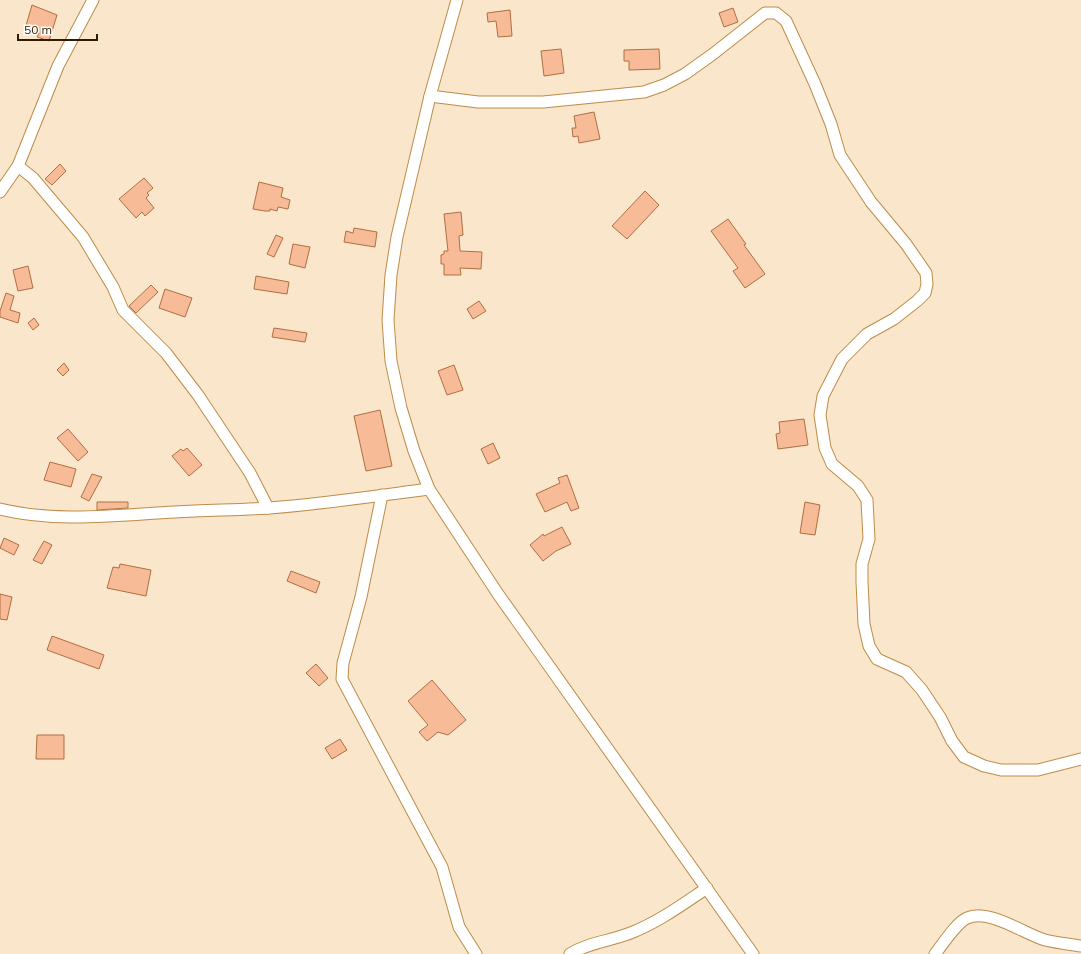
<svg xmlns="http://www.w3.org/2000/svg" width="1081" height="954" viewBox="0 0 1081 954" font-family="Mulish,sans-serif">
  <rect width="100%" height="100%" fill="#fae6cb"/>
  <g fill="#f7bc97" stroke="#b06e42">
    <path d="M 32,5 L 57,15 L 49,41 L 37,37 L 39,33 L 25,29 Z"/>
    <path d="M 733,8 L 738,22 L 724,27 L 719,13 Z"/>
    <path d="M 510,10 L 512,36 L 498,37 L 496,21 L 488,22 L 487,13 Z"/>
    <path d="M 561,49 L 564,73 L 544,76 L 541,51 Z"/>
    <path d="M 659,49 L 660,69 L 629,70 L 629,61 L 624,61 L 624,50 Z"/>
    <path d="M 594,112 L 600,139 L 579,143 L 578,136 L 573,137 L 572,128 L 576,128 L 574,116 Z"/>
    <path d="M 60,164 L 66,171 L 52,185 L 45,179 Z"/>
    <path d="M 144,178 L 153,188 L 147,193 L 149,195 L 146,198 L 154,208 L 145,216 L 142,212 L 136,218 L 119,199 Z"/>
    <path d="M 259,182 L 283,188 L 281,197 L 290,200 L 288,209 L 278,207 L 277,211 L 270,209 L 270,211 L 265,211 L 253,209 Z"/>
    <path d="M 645,191 L 659,205 L 627,239 L 612,226 Z"/>
    <path d="M 461,212 L 463,235 L 459,236 L 460,251 L 482,252 L 481,269 L 460,268 L 461,275 L 444,275 L 444,264 L 441,264 L 441,255 L 444,254 L 444,251 L 448,251 L 444,214 Z"/>
    <path d="M 728,219 L 746,244 L 744,245 L 765,274 L 745,288 L 733,271 L 738,268 L 711,231 Z"/>
    <path d="M 354,228 L 377,232 L 375,247 L 344,242 L 346,231 L 353,233 Z"/>
    <path d="M 276,235 L 283,238 L 274,257 L 267,254 Z"/>
    <path d="M 293,244 L 310,247 L 305,268 L 289,264 Z"/>
    <path d="M 28,266 L 33,288 L 18,291 L 13,270 Z"/>
    <path d="M 256,276 L 289,282 L 287,294 L 254,289 Z"/>
    <path d="M 151,285 L 158,292 L 136,313 L 129,306 Z"/>
    <path d="M 165,289 L 192,298 L 185,317 L 159,308 Z"/>
    <path d="M 6,293 L 14,296 L 10,310 L 20,313 L 18,323 L 0,317 L 0,311 Z"/>
    <path d="M 479,301 L 486,311 L 473,319 L 467,309 Z"/>
    <path d="M 34,318 L 39,325 L 33,330 L 28,323 Z"/>
    <path d="M 274,328 L 307,333 L 305,342 L 272,337 Z"/>
    <path d="M 64,363 L 69,370 L 63,376 L 57,370 Z"/>
    <path d="M 454,365 L 463,390 L 447,395 L 438,371 Z"/>
    <path d="M 380,410 L 392,466 L 366,471 L 354,416 Z"/>
    <path d="M 804,419 L 808,445 L 778,449 L 776,434 L 780,433 L 779,422 Z"/>
    <path d="M 68,429 L 88,452 L 78,461 L 57,438 Z"/>
    <path d="M 493,443 L 500,458 L 488,464 L 481,449 Z"/>
    <path d="M 187,448 L 202,465 L 189,476 L 172,456 L 181,449 L 183,451 Z"/>
    <path d="M 50,462 L 76,469 L 71,487 L 44,480 Z"/>
    <path d="M 92,474 L 102,477 L 89,501 L 81,497 Z"/>
    <path d="M 567,475 L 579,508 L 571,511 L 567,502 L 545,512 L 536,494 L 560,483 L 558,478 Z"/>
    <path d="M 97,502 L 128,502 L 128,508 L 97,510 Z"/>
    <path d="M 805,502 L 820,505 L 815,535 L 800,533 Z"/>
    <path d="M 562,527 L 571,544 L 556,551 L 543,561 L 530,545 L 543,534 L 544,536 Z"/>
    <path d="M 4,538 L 19,545 L 14,555 L 0,548 Z"/>
    <path d="M 44,541 L 52,545 L 42,564 L 33,560 Z"/>
    <path d="M 120,564 L 151,570 L 146,596 L 107,588 L 113,567 L 119,568 Z"/>
    <path d="M 291,571 L 320,582 L 316,593 L 287,581 Z"/>
    <path d="M 0,594 L 12,597 L 7,620 L 0,619 Z"/>
    <path d="M 52,636 L 104,655 L 99,669 L 47,650 Z"/>
    <path d="M 316,664 L 328,678 L 319,686 L 306,673 Z"/>
    <path d="M 432,680 L 466,720 L 448,735 L 438,732 L 427,741 L 419,732 L 428,725 L 408,701 Z"/>
    <path d="M 37,735 L 64,735 L 64,759 L 36,759 Z"/>
    <path d="M 340,739 L 347,750 L 332,759 L 325,748 Z"/>
  </g>
  <g fill="none" stroke-linecap="round" stroke-linejoin="round">
    <defs>
      <g id="minor">
        <path d="M 457,0 L 430,96 L 397,237 L 391,275 L 388,320 L 391,361 L 401,408 L 414,451 L 429,489 L 498,594 L 753,954"/>
        <path d="M 430,96 L 478,102 L 543,102 L 644,92 L 664,85 L 685,74 L 713,54 L 765,13 L 776,13 L 786,21 L 815,84 L 831,124 L 840,155 L 871,202 L 906,244 L 926,273 L 927,284 L 925,293 L 917,301 L 894,319 L 867,334 L 842,359 L 823,396 L 820,415 L 825,448 L 832,464 L 858,486 L 867,500 L 869,539 L 862,564 L 862,582 L 864,624 L 869,646 L 877,659 L 906,672 L 922,690 L 940,717 L 952,741 L 964,757 L 984,766 L 1001,770 L 1038,770 L 1081,759"/>
        <path d="M 18,166 L 33,178 L 83,237 L 113,287 L 123,310 L 166,353 L 198,395 L 250,473 L 268,508"/>
        <path d="M 0,192 L 18,166 L 58,66 L 93,0"/>
        <path d="M 382,495 L 361,597 L 343,663 L 342,679 L 442,867 L 459,927 L 476,954"/>
        <path d="M 0,509 C 58,523 117,515 175,512 C 206,510 238,510 269,508 C 323,504 376,496 429,489"/>
        <path d="M 570,954 C 589,942 612,941 633,932 C 660,921 683,904 707,888"/>
        <path d="M 935,954 C 943,944 956,923 967,918 C 989,908 1024,934 1045,940 C 1057,943 1069,944 1081,946"/>
      </g>
    </defs>
    <use href="#minor" stroke="#bd8c49" stroke-width="13"/>
    <use href="#minor" stroke="#fff" stroke-width="11"/>
  </g>
  <path d="M18 34v6h79v-6" fill="none" stroke="#2e1b00" stroke-width="2"/>
  <text x="24" y="34" font-size="12" fill="#2e1b00" stroke="#ffffff" stroke-width="3" paint-order="stroke">50 m</text>
</svg>
